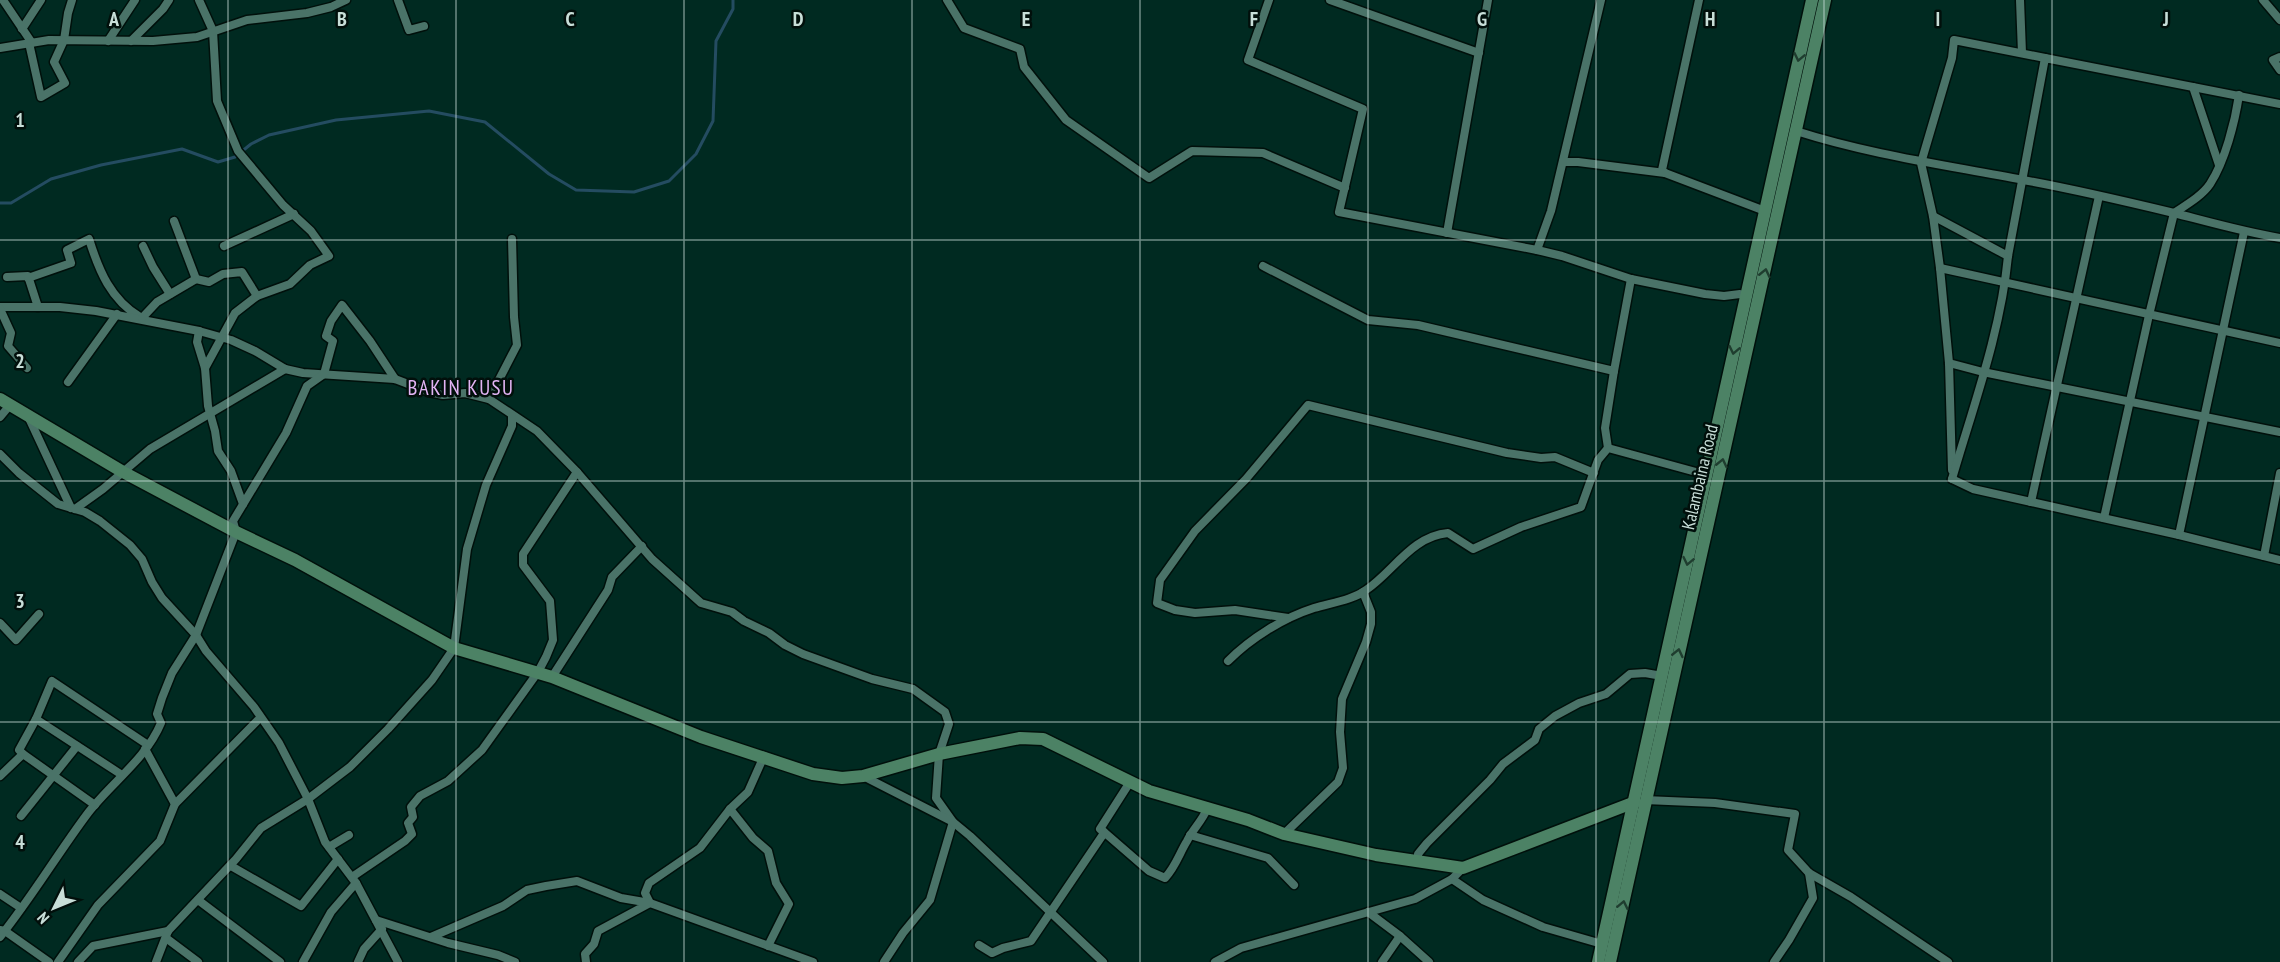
<svg xmlns="http://www.w3.org/2000/svg" width="2280" height="962" viewBox="0 0 2280 962" font-family="'PT Sans Narrow',sans-serif">
  <rect width="100%" height="100%" fill="#002a21"/>
  <g fill="none" stroke-linecap="round" stroke-linejoin="round">
    <path stroke="#244c61" stroke-width="3" d="M 0,203 L 11,203 L 51,179 L 101,165 L 182,149 L 218,162 L 235,157 L 251,144 L 269,135 L 336,120 L 429,111 L 485,122 L 549,174 L 576,190 L 634,192 L 669,181 L 696,154 L 713,121 L 716,41 L 733,9 L 733,0"/>
    <defs>
      <g id="street">
        <path d="M 3,0 L 32,43"/>
        <path d="M 199,0 L 213,31 L 217,101 L 238,151 L 283,205 L 311,231 L 329,256 L 310,265 L 290,284 L 257,296 L 235,313 L 205,368"/>
        <path d="M 398,0 L 409,30 L 424,26"/>
        <path d="M 947,0 L 964,28 L 1020,49 L 1024,67 L 1066,120 L 1149,178 L 1192,151 L 1263,153 L 1345,188"/>
        <path d="M 1269,0 L 1248,60 L 1363,109 L 1339,212 L 1537,250 L 1562,256 L 1631,279 L 1705,294 L 1724,296 L 1740,294 L 1746,297"/>
        <path d="M 1330,0 L 1479,53"/>
        <path d="M 1699,0 L 1662,170 L 1665,173 L 1765,211"/>
        <path d="M 2020,0 L 2022,53"/>
        <path d="M 2263,0 L 2280,20"/>
        <path d="M 22,29 L 41,0"/>
        <path d="M 108,41 L 135,0"/>
        <path d="M 131,41 L 163,9 L 169,0"/>
        <path d="M 29,43 L 41,97 L 65,83 L 54,62 L 64,40 L 68,13 L 72,0"/>
        <path d="M 0,48 L 49,40 L 153,41 L 197,37 L 247,20 L 307,13 L 331,7 L 346,0"/>
        <path d="M 2280,57 L 2273,60 L 2280,70"/>
        <path d="M 2193,87 L 2219,165"/>
        <path d="M 1796,131 C 1871,155 1946,165 2023,180 C 2073,189 2124,201 2174,213 C 2209,222 2244,232 2280,238"/>
        <path d="M 1563,162 L 1578,162 L 1665,173"/>
        <path d="M 1933,216 L 2008,256"/>
        <path d="M 1447,233 L 1488,0"/>
        <path d="M 143,246 L 153,267 L 170,294"/>
        <path d="M 224,246 L 294,214"/>
        <path d="M 1537,250 L 1551,211 L 1601,0"/>
        <path d="M 1263,266 L 1368,320 L 1418,325 L 1614,371 L 1631,279"/>
        <path d="M 1940,268 L 2280,343"/>
        <path d="M 7,277 L 28,276 L 38,307"/>
        <path d="M 28,278 L 71,263 L 67,250 L 89,239 C 99,271 111,300 140,317"/>
        <path d="M 196,279 L 209,282 L 223,274 L 242,272 L 257,296"/>
        <path d="M 0,307 L 60,307 L 96,311 L 199,331 L 231,340 L 255,351 L 285,369 L 303,373 L 395,379 L 429,392 L 443,395 L 465,393 L 489,399 L 537,431 L 577,472 L 652,559 L 701,603 L 732,612 L 744,621 L 769,633 L 785,645 L 803,654 L 872,679 L 913,689 L 945,712 L 949,724 L 939,754 L 936,798 L 953,822 L 930,900 L 903,933 L 884,962"/>
        <path d="M 0,309 L 11,333 L 8,346 L 27,368"/>
        <path d="M 142,318 L 157,302 L 196,279 L 174,221"/>
        <path d="M 199,331 L 197,342 L 205,368 L 208,406 L 215,431 L 218,451 L 231,471 L 243,504"/>
        <path d="M 1949,363 L 1983,372 L 2280,432"/>
        <path d="M 68,382 L 117,314"/>
        <path d="M 489,399 L 517,345 L 514,317 L 512,239"/>
        <path d="M 28,416 L 71,508"/>
        <path d="M 0,417 L 10,405"/>
        <path d="M 1608,448 L 1605,428 L 1614,371"/>
        <path d="M 0,454 L 19,473 L 58,504 L 85,512 L 100,521 L 130,545 L 142,559 L 152,582 L 162,598 L 196,635 L 206,651 L 254,707 L 279,743 L 308,799 L 325,842 L 356,883 L 398,962"/>
        <path d="M 1952,470 L 1949,363 L 1940,268 L 1933,216 L 1921,163 L 1952,58 L 1954,40 L 2045,58"/>
        <path d="M 1952,479 C 1973,407 2001,331 2008,256 L 2045,58 L 2280,104"/>
        <path d="M 1952,479 L 1973,489 L 2179,535 L 2280,560"/>
        <path d="M 2031,502 L 2099,196"/>
        <path d="M 75,509 L 103,489 L 150,449 L 285,369"/>
        <path d="M 2104,518 L 2149,315 L 2174,213 C 2186,205 2202,196 2210,184 C 2225,161 2235,122 2239,95"/>
        <path d="M 2179,535 L 2244,232"/>
        <path d="M 2264,556 L 2280,473"/>
        <path d="M 1288,618 L 1235,610 L 1195,613 L 1175,610 L 1157,603 L 1160,580 L 1195,531 L 1246,479 L 1308,405 L 1507,453 L 1541,458 L 1555,457 L 1594,473"/>
        <path d="M 0,623 L 16,640 L 39,614"/>
        <path d="M 1228,661 C 1251,638 1283,618 1314,608 C 1330,603 1353,600 1366,590 C 1393,572 1412,536 1448,533 L 1473,549 L 1521,527 L 1581,507 L 1598,460 L 1608,448 L 1707,475"/>
        <path d="M 552,677 L 608,590 L 612,577 L 642,546"/>
        <path d="M 36,719 L 122,775"/>
        <path d="M 23,754 L 19,750 L 36,719 L 52,681 L 148,745"/>
        <path d="M 764,756 L 748,792 L 730,809 L 700,848 L 649,883 L 645,893 L 650,903 L 813,962"/>
        <path d="M 0,776 L 23,754 L 95,805"/>
        <path d="M 863,776 L 953,822 L 970,836 L 1103,962"/>
        <path d="M 1645,800 L 1715,803 L 1795,814 L 1788,850 L 1809,873 L 1851,897 L 1948,962"/>
        <path d="M 175,804 L 260,718"/>
        <path d="M 730,809 L 753,838 L 768,851 L 776,883 L 789,904 L 768,946"/>
        <path d="M 21,816 L 77,746"/>
        <path d="M 1104,832 L 1149,871 L 1165,878 C 1176,866 1179,854 1187,841 C 1193,829 1202,821 1207,809"/>
        <path d="M 1284,834 L 1338,782 L 1343,768 L 1340,732 L 1342,699 L 1366,642 L 1371,624 L 1371,612 L 1363,592"/>
        <path d="M 1190,835 L 1268,858 L 1294,885"/>
        <path d="M 329,847 L 349,835"/>
        <path d="M 1418,862 L 1418,854 L 1427,843 L 1490,780 L 1503,764 L 1535,740 L 1539,729 L 1555,716 L 1579,703 L 1606,694 L 1630,674 L 1645,673 L 1662,676"/>
        <path d="M 231,866 L 301,906 L 338,859"/>
        <path d="M 352,877 L 405,841 L 412,834 L 408,823 L 413,817 L 411,807 L 420,796 L 448,781 L 482,750 L 538,672 L 546,657 L 553,640 L 550,601 L 523,565 L 523,554 L 577,472"/>
        <path d="M 1452,879 L 1483,900 L 1543,927 L 1602,944"/>
        <path d="M 0,894 L 21,908"/>
        <path d="M 198,900 L 280,962"/>
        <path d="M 1368,912 L 1400,936 L 1429,962"/>
        <path d="M 376,920 L 448,943 L 498,955 L 515,962"/>
        <path d="M 0,930 L 5,931 L 49,962"/>
        <path d="M 0,937 C 32,897 58,853 88,813 C 111,783 146,759 161,723 L 157,714 L 162,698 L 172,673 L 196,635 L 236,532 L 233,521 L 286,433 L 307,386 L 324,374 L 333,341 L 326,336 L 331,321 L 342,305 L 370,341 L 395,379"/>
        <path d="M 431,937 L 503,906 L 527,890 L 546,886 L 577,881 L 621,898 L 650,903 L 598,931 L 594,944 L 585,954 L 586,962"/>
        <path d="M 166,938 L 198,962"/>
        <path d="M 979,945 L 992,953 L 1003,948 L 1031,941 L 1102,836 L 1104,832 L 1100,829 L 1130,782"/>
        <path d="M 58,962 L 98,905 L 160,841 L 175,804 L 145,749"/>
        <path d="M 78,962 L 93,946 L 168,931"/>
        <path d="M 156,962 L 168,931 L 236,859 L 261,828 L 308,799 L 350,767 L 388,729 L 432,680 L 454,648 L 467,549 L 486,485 L 512,426 L 512,416"/>
        <path d="M 303,962 L 331,912 L 356,883"/>
        <path d="M 358,962 L 364,949 L 382,929"/>
        <path d="M 1215,962 L 1241,948 L 1415,899 L 1452,879 L 1463,868"/>
        <path d="M 1382,962 L 1400,936"/>
        <path d="M 1774,962 L 1789,940 L 1813,898 L 1809,873"/>
      </g>
      <g id="secondary">
        <path d="M 0,399 L 123,472 L 236,532 L 295,560 L 454,648 L 552,677 L 701,737 L 813,774 L 842,778 L 863,776 L 939,754 L 1020,738 L 1043,739 L 1149,791 L 1248,820 L 1284,834 L 1376,855 L 1463,868 L 1635,802"/>
        <path d="M 1598,962 L 1812,0"/>
        <path d="M 1610,962 L 1825,0"/>
      </g>
    </defs>
    <use href="#street" stroke="#00100b" stroke-width="11"/>
    <use href="#secondary" stroke="#00100b" stroke-width="15"/>
    <use href="#street" stroke="#4a7368" stroke-width="8"/>
    <use href="#secondary" stroke="#4c8265" stroke-width="12"/>
  </g>
  <defs><path id="oneway-chevron" d="M-2-3.5L2.5 0L-2 3.5" fill="none" stroke-width="1.6" stroke-linecap="round" stroke-linejoin="round" transform="scale(1.5)"/></defs>
  <g stroke="#1f3d2f">
    <use href="#oneway-chevron" transform="translate(1799 57) rotate(102)"/>
    <use href="#oneway-chevron" transform="translate(1765 273) rotate(-77)"/>
    <use href="#oneway-chevron" transform="translate(1734 350) rotate(102)"/>
    <use href="#oneway-chevron" transform="translate(1722 463) rotate(-77)"/>
    <use href="#oneway-chevron" transform="translate(1688 561) rotate(102)"/>
    <use href="#oneway-chevron" transform="translate(1678 653) rotate(-77)"/>
    <use href="#oneway-chevron" transform="translate(1623 905) rotate(-78)"/>
  </g>
  <path fill="none" stroke="#c8ded8" stroke-width="1.5" stroke-opacity="0.55" d="M 228,0 L 228,962M 456,0 L 456,962M 684,0 L 684,962M 912,0 L 912,962M 1140,0 L 1140,962M 1368,0 L 1368,962M 1596,0 L 1596,962M 1824,0 L 1824,962M 2052,0 L 2052,962M 0,240 L 2280,240M 0,481 L 2280,481M 0,722 L 2280,722"/>
  <g text-anchor="middle" stroke-width="5" stroke-linejoin="round" paint-order="stroke">
    <g font-size="18" fill="#c8ded8" stroke="#010f0b">
      <text transform="translate(1700 477) rotate(-77)" y="6">Kalambaina Road</text>
    </g>
    <g font-size="21" letter-spacing="1.5" fill="#e2b4f4" stroke="#010f0b">
      <text x="461" y="395">BAKIN KUSU</text>
    </g>
  </g>
  <g font-size="20" text-anchor="middle" font-weight="bold" fill="#c8ded8" stroke="#010f0b" stroke-width="5" stroke-linejoin="round" paint-order="stroke">
    <text x="114" y="26">A</text>
    <text x="342" y="26">B</text>
    <text x="570" y="26">C</text>
    <text x="798" y="26">D</text>
    <text x="1026" y="26">E</text>
    <text x="1254" y="26">F</text>
    <text x="1482" y="26">G</text>
    <text x="1710" y="26">H</text>
    <text x="1938" y="26">I</text>
    <text x="2166" y="26">J</text>
    <text x="20" y="127">1</text>
    <text x="20" y="368">2</text>
    <text x="20" y="608">3</text>
    <text x="20" y="849">4</text>
  </g>
  <g transform="translate(54 908) rotate(227)" stroke="#010f0b" stroke-width="4.5" paint-order="stroke">
  <path d="M0-4.5L10 22L0 15L-10 22Z" fill="#c8ded8"/>
  <text y="-9" font-size="16" font-weight="bold" text-anchor="middle" fill="#c8ded8">N</text>
  </g>
</svg>
